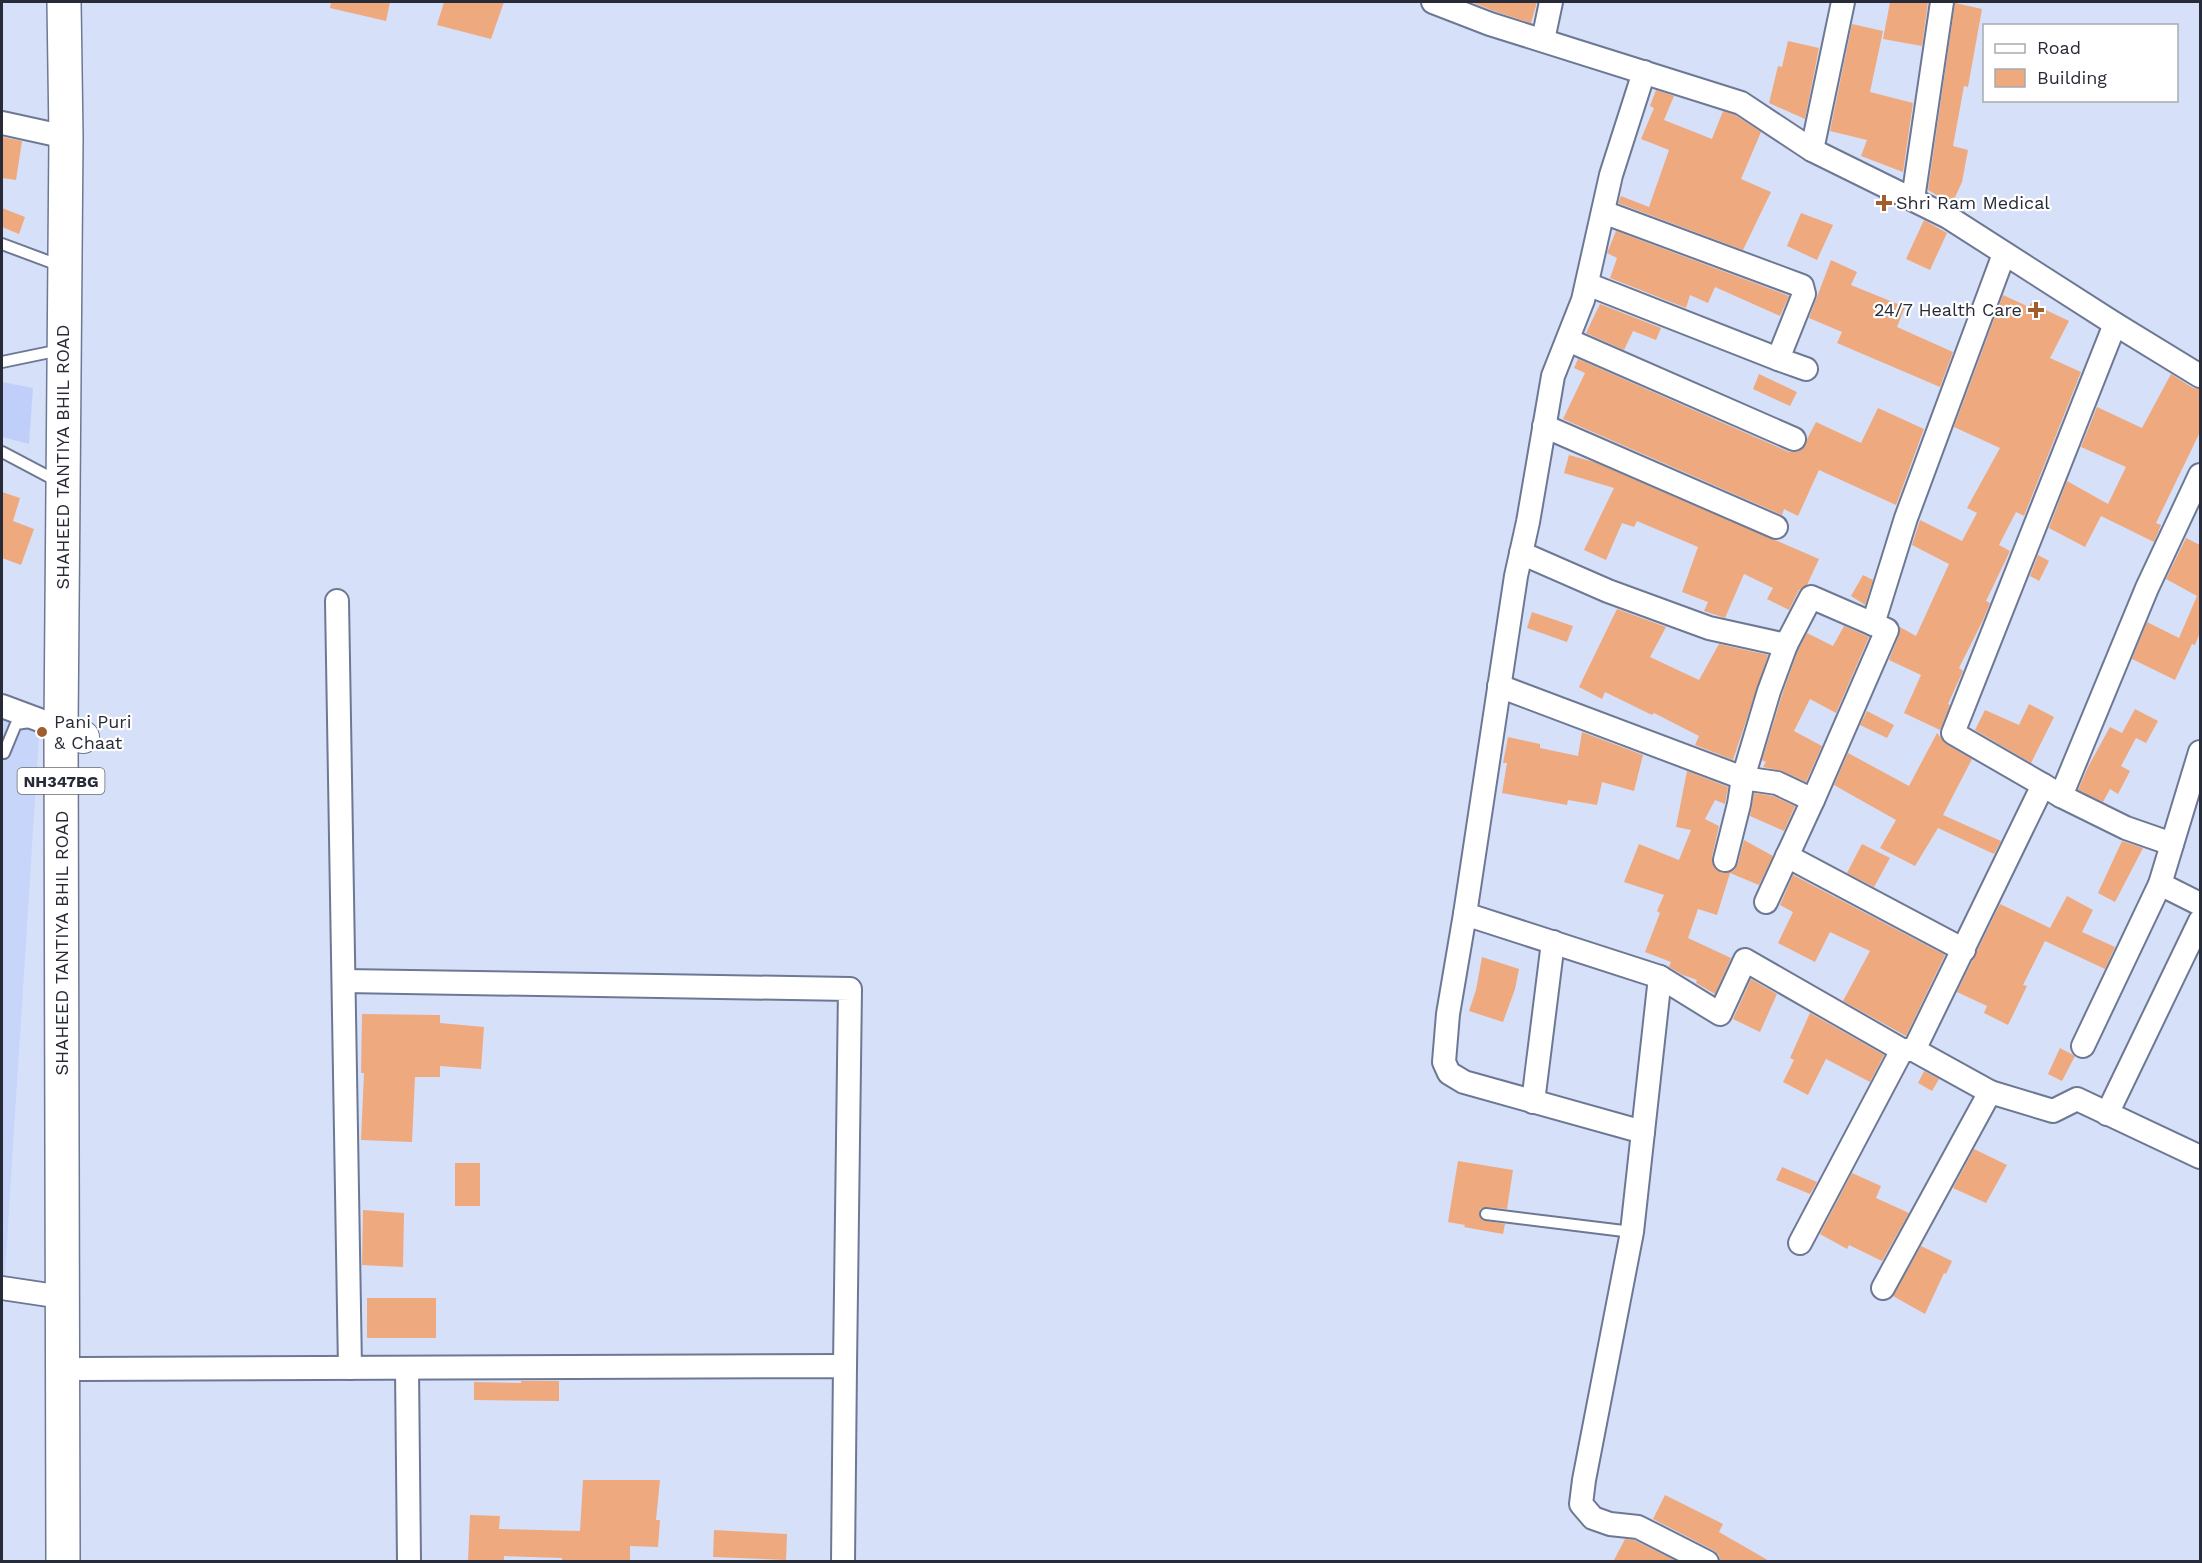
<svg xmlns="http://www.w3.org/2000/svg" width="2202" height="1563" viewBox="0 0 2202 1563" font-family="'Work Sans',sans-serif">
  <rect width="100%" height="100%" fill="#d6e0f9"/>
  <path fill="#c7d5fb" d="M 2,706 L 40,721 L 4,1289 L 2,1289 Z"/>
  <path fill="#c0cff9" d="M 2,382 L 33,388 L 29,444 L 2,437 Z"/>
  <g fill="#efa97e">
    <path d="M 331,2 L 390,2 L 386,21 L 330,8 Z"/>
    <path d="M 444,2 L 504,2 L 491,39 L 437,25 Z"/>
    <path d="M 1474,2 L 1537,2 L 1531,23 L 1494,11 L 1474,3 Z"/>
    <path d="M 1890,2 L 1928,2 L 1922,46 L 1883,39 Z"/>
    <path d="M 1955,3 L 1982,9 L 1968,87 L 1964,86 L 1953,146 L 1968,150 L 1962,182 L 1952,204 L 1928,190 Z"/>
    <path d="M 1852,24 L 1883,31 L 1870,92 L 1913,103 L 1903,172 L 1861,156 L 1867,140 L 1830,131 Z"/>
    <path d="M 1788,41 L 1819,48 L 1805,119 L 1769,103 L 1778,66 L 1782,67 Z"/>
    <path d="M 1656,90 L 1674,96 L 1664,120 L 1712,139 L 1723,111 L 1735,115 L 1761,132 L 1741,179 L 1771,192 L 1743,250 L 1618,203 L 1621,196 L 1649,207 L 1669,150 L 1641,139 L 1654,108 L 1650,106 Z"/>
    <path d="M 2,137 L 22,141 L 16,180 L 2,178 Z"/>
    <path d="M 2,208 L 25,217 L 19,234 L 2,227 Z"/>
    <path d="M 1801,213 L 1833,225 L 1817,260 L 1787,246 Z"/>
    <path d="M 1924,220 L 1947,233 L 1930,270 L 1906,259 Z"/>
    <path d="M 1616,231 L 1789,296 L 1780,316 L 1715,287 L 1708,303 L 1690,295 L 1686,308 L 1610,278 L 1617,258 L 1607,253 Z"/>
    <path d="M 1831,260 L 1857,272 L 1851,285 L 1905,307 L 1897,327 L 1953,352 L 1940,387 L 1837,343 L 1842,332 L 1809,318 Z"/>
    <path d="M 2003,295 L 2029,307 L 2031,303 L 2069,321 L 2050,358 L 2081,372 L 2024,516 L 2016,512 L 1999,545 L 2010,551 L 1986,601 L 1990,603 L 1983,620 L 1959,668 L 1963,671 L 1948,704 L 1950,705 L 1940,730 L 1904,713 L 1921,675 L 1889,660 L 1899,635 L 1900,627 L 1916,636 L 1949,564 L 1912,545 L 1920,520 L 1962,541 L 1977,513 L 1967,508 L 2000,448 L 1954,427 Z"/>
    <path d="M 1600,304 L 1661,328 L 1656,340 L 1633,331 L 1624,350 L 1586,333 Z"/>
    <path d="M 1578,359 L 1789,452 L 1796,452 L 1802,449 L 1816,422 L 1861,443 L 1878,408 L 1924,429 L 1896,505 L 1819,470 L 1798,516 L 1784,509 L 1782,515 L 1563,419 L 1585,373 L 1574,368 Z"/>
    <path d="M 1759,374 L 1797,392 L 1790,406 L 1753,389 Z"/>
    <path d="M 2171,374 L 2193,388 L 2200,389 L 2200,432 L 2156,523 L 2161,525 L 2154,542 L 2101,516 L 2085,547 L 2049,528 L 2067,481 L 2108,504 L 2126,467 L 2081,447 L 2097,407 L 2142,428 Z"/>
    <path d="M 1569,455 L 1594,462 L 1819,559 L 1807,585 L 1799,590 L 1789,610 L 1767,599 L 1773,588 L 1744,574 L 1725,618 L 1704,611 L 1708,602 L 1682,592 L 1698,547 L 1637,521 L 1634,527 L 1622,523 L 1606,560 L 1584,550 L 1614,488 L 1564,473 Z"/>
    <path d="M 2,492 L 20,498 L 13,521 L 34,529 L 21,565 L 2,558 Z"/>
    <path d="M 2186,538 L 2200,545 L 2200,632 L 2195,645 L 2192,644 L 2175,680 L 2132,659 L 2147,622 L 2179,638 L 2197,596 L 2166,579 Z"/>
    <path d="M 2038,555 L 2049,561 L 2039,581 L 2030,576 Z"/>
    <path d="M 1863,575 L 1873,580 L 1865,605 L 1851,596 Z"/>
    <path d="M 1617,609 L 1666,627 L 1650,657 L 1699,680 L 1719,644 L 1768,655 L 1733,760 L 1695,745 L 1699,736 L 1654,713 L 1652,715 L 1605,692 L 1602,699 L 1579,687 Z"/>
    <path d="M 1532,612 L 1573,626 L 1567,642 L 1527,628 Z"/>
    <path d="M 1844,626 L 1869,637 L 1836,713 L 1810,699 L 1794,731 L 1822,746 L 1806,782 L 1782,771 L 1763,767 L 1766,762 L 1762,760 L 1782,695 L 1798,650 L 1807,633 L 1833,646 Z"/>
    <path d="M 2029,704 L 2054,717 L 2031,763 L 1975,730 L 1985,710 L 2019,725 Z"/>
    <path d="M 2135,709 L 2158,721 L 2146,743 L 2136,738 L 2121,766 L 2130,771 L 2118,794 L 2110,789 L 2103,802 L 2078,790 L 2088,767 L 2110,727 L 2122,733 Z"/>
    <path d="M 1867,711 L 1894,725 L 1887,738 L 1860,725 Z"/>
    <path d="M 1582,732 L 1643,755 L 1634,791 L 1602,782 L 1597,805 L 1568,800 L 1567,805 L 1502,793 L 1507,763 L 1503,763 L 1508,737 L 1540,744 L 1540,748 L 1578,756 Z"/>
    <path d="M 1937,733 L 1946,744 L 1972,759 L 1943,815 L 2001,841 L 1994,854 L 1938,828 L 1915,866 L 1880,848 L 1896,820 L 1834,785 L 1848,753 L 1909,786 Z"/>
    <path d="M 1687,771 L 1728,787 L 1725,804 L 1715,800 L 1705,819 L 1719,826 L 1712,857 L 1715,869 L 1722,873 L 1734,870 L 1738,863 L 1744,840 L 1773,856 L 1759,885 L 1730,873 L 1717,915 L 1698,909 L 1688,938 L 1731,958 L 1715,994 L 1696,983 L 1697,980 L 1683,975 L 1669,967 L 1671,962 L 1645,952 L 1660,913 L 1657,911 L 1664,895 L 1624,882 L 1639,844 L 1679,860 L 1691,830 L 1676,827 Z"/>
    <path d="M 1754,793 L 1773,796 L 1795,806 L 1784,831 L 1750,816 Z"/>
    <path d="M 2122,841 L 2143,848 L 2115,902 L 2098,893 Z"/>
    <path d="M 1862,844 L 1890,858 L 1874,887 L 1847,873 Z"/>
    <path d="M 1793,875 L 1945,955 L 1906,1036 L 1843,1001 L 1870,951 L 1830,932 L 1815,962 L 1778,943 L 1793,912 L 1780,905 Z"/>
    <path d="M 2067,896 L 2093,910 L 2082,932 L 2115,947 L 2105,969 L 2045,941 L 2023,985 L 2027,986 L 2008,1025 L 1984,1013 L 1987,1006 L 1957,992 L 2000,904 L 2050,928 Z"/>
    <path d="M 1482,957 L 1519,969 L 1515,989 L 1503,1022 L 1469,1011 L 1476,990 Z"/>
    <path d="M 1751,979 L 1777,994 L 1760,1032 L 1733,1019 Z"/>
    <path d="M 1810,1013 L 1884,1055 L 1870,1082 L 1826,1059 L 1808,1095 L 1783,1082 L 1794,1060 L 1790,1058 Z"/>
    <path d="M 362,1014 L 440,1015 L 440,1023 L 484,1027 L 481,1069 L 440,1066 L 440,1077 L 415,1077 L 412,1142 L 361,1140 L 364,1073 L 361,1073 Z"/>
    <path d="M 2060,1048 L 2075,1056 L 2062,1081 L 2048,1074 Z"/>
    <path d="M 1924,1071 L 1939,1079 L 1932,1091 L 1918,1083 Z"/>
    <path d="M 1974,1149 L 2007,1165 L 1986,1203 L 1953,1188 Z"/>
    <path d="M 1458,1161 L 1513,1170 L 1507,1209 L 1486,1207 L 1480,1209 L 1479,1213 L 1482,1220 L 1505,1224 L 1503,1234 L 1464,1227 L 1465,1225 L 1448,1222 Z"/>
    <rect x="455" y="1163" width="25" height="43"/>
    <path d="M 1782,1167 L 1817,1182 L 1810,1194 L 1776,1180 Z"/>
    <path d="M 1852,1173 L 1881,1186 L 1876,1198 L 1909,1213 L 1882,1261 L 1849,1245 L 1847,1249 L 1820,1234 Z"/>
    <path d="M 363,1210 L 404,1213 L 403,1267 L 362,1265 Z"/>
    <path d="M 1921,1246 L 1952,1261 L 1946,1274 L 1944,1273 L 1925,1314 L 1893,1296 Z"/>
    <rect x="367" y="1298" width="69" height="40"/>
    <path d="M 521,1381 L 559,1381 L 559,1401 L 474,1400 L 474,1382 L 521,1383 Z"/>
    <path d="M 583,1480 L 660,1480 L 656,1520 L 660,1520 L 658,1547 L 630,1546 L 630,1562 L 562,1562 L 562,1558 L 504,1556 L 504,1562 L 468,1562 L 470,1515 L 500,1516 L 499,1529 L 580,1531 Z"/>
    <path d="M 1665,1495 L 1723,1524 L 1719,1532 L 1771,1562 L 1720,1562 L 1719,1555 L 1713,1550 L 1653,1519 Z"/>
    <path d="M 714,1530 L 787,1534 L 786,1560 L 713,1557 Z"/>
    <path d="M 1625,1539 L 1634,1540 L 1674,1560 L 1613,1562 Z"/>
  </g>
  <g fill="none" stroke-linecap="round" stroke-linejoin="round">
    <defs>
      <g id="service">
        <path d="M 2,244 L 61,266"/>
        <path d="M 2,362 L 60,350"/>
        <path d="M 2,452 L 57,481"/>
        <path d="M 4,753 L 16,724 L 30,722"/>
        <path d="M 1486,1214 L 1632,1232"/>
      </g>
      <g id="minor">
        <path d="M 1433,2 L 1490,24 L 1741,103 L 1812,150 L 1948,217 L 2115,324 L 2200,376"/>
        <path d="M 1543,40 L 1551,2"/>
        <path d="M 1644,72 L 1611,175 L 1583,300 L 1553,376 L 1528,522 L 1516,576 L 1465,914 L 1660,977 L 1632,1232 L 1584,1480 L 1581,1504 L 1593,1518 L 1610,1524 L 1638,1527 L 1707,1562"/>
        <path d="M 2,123 L 66,137"/>
        <path d="M 1812,150 L 1843,2"/>
        <path d="M 1913,199 L 1942,2"/>
        <path d="M 1603,212 L 1802,286 L 1804,294 L 1778,359 L 1806,369"/>
        <path d="M 1587,284 L 1778,359"/>
        <path d="M 1568,340 L 1794,439"/>
        <path d="M 1544,426 L 1776,527"/>
        <path d="M 1521,553 L 1608,591 L 1709,628 L 1786,645 L 1811,597 L 1887,630 L 1813,800 L 1777,783 L 1743,778 L 1739,804 L 1725,860"/>
        <path d="M 337,601 L 350,1368"/>
        <path d="M 1873,624 L 1906,518 L 2004,254"/>
        <path d="M 1499,686 L 1743,778 L 1769,691 L 1786,645"/>
        <path d="M 2,706 L 61,728"/>
        <path d="M 2043,785 L 1953,733 L 2115,324"/>
        <path d="M 2061,796 L 2126,828 L 2172,844"/>
        <path d="M 1787,856 L 1964,950"/>
        <path d="M 2160,884 L 2200,904"/>
        <path d="M 1766,902 L 1813,800"/>
        <path d="M 1465,914 L 1448,1014 L 1444,1062 L 1449,1073 L 1464,1082 L 1643,1132"/>
        <path d="M 1660,977 L 1720,1014 L 1745,960 L 1902,1050 L 1914,1050 L 1990,1092 L 1883,1288"/>
        <path d="M 344,981 L 850,989 L 845,1366"/>
        <path d="M 2083,1046 L 2160,884 L 2200,752"/>
        <path d="M 1914,1050 L 2043,785 L 2061,796 L 2147,588 L 2200,475"/>
        <path d="M 1990,1092 L 2053,1111 L 2077,1099 L 2200,1157"/>
        <path d="M 1533,1102 L 1553,942"/>
        <path d="M 2107,1114 L 2200,921"/>
        <path d="M 1800,1243 L 1902,1050"/>
        <path d="M 2,1288 L 62,1297"/>
        <path d="M 407,1368 L 409,1562"/>
        <path d="M 81,1369 L 845,1366 L 843,1562"/>
      </g>
      <path id="secondary" d="M 61,728 L 83,737"/>
      <path id="primary" d="M 63,1562 L 61,728 L 66,137 L 64,2"/>
    </defs>
    <use href="#service" stroke="#6d7894" stroke-width="14"/>
    <use href="#minor" stroke="#6d7894" stroke-width="26"/>
    <use href="#secondary" stroke="#6d7894" stroke-width="34"/>
    <use href="#primary" stroke="#6d7894" stroke-width="36"/>
    <use href="#service" stroke="#fff" stroke-width="10"/>
    <use href="#minor" stroke="#fff" stroke-width="22"/>
    <use href="#secondary" stroke="#fff" stroke-width="32"/>
    <use href="#primary" stroke="#fff" stroke-width="33"/>
  </g>
  <g fill="#a25d2f" stroke="#fff" stroke-width="2">
    <path d="M1881 194h6v6h6v6h-6v6h-6v-6h-6v-6h6z"/>
    <path d="M2033 301h6v6h6v6h-6v6h-6v-6h-6v-6h6z"/>
    <circle cx="42" cy="732" r="6"/>
  </g>
  <g text-anchor="middle" stroke-width="4.5" stroke-linejoin="round" paint-order="stroke">
    <rect fill="#fff" stroke="#686b73" stroke-width="1.5" x="17.5" y="768" width="87" height="26" rx="4.5"/>
    <g font-size="16" font-weight="bold" fill="#272b37">
      <text x="61" y="787">NH347BG</text>
    </g>
    <g font-size="18" fill="#272b37" stroke="#fff" text-anchor="start">
      <text x="1896" y="209">Shri Ram Medical</text>
      <text x="2022" y="316" text-anchor="end">24/7 Health Care</text>
      <text x="54" y="728">Pani Puri<tspan x="54" dy="21">&amp; Chaat</tspan></text>
    </g>
    <g font-size="18" fill="#272b37" stroke="#fff">
      <text transform="translate(63 457) rotate(-90)" y="6">SHAHEED TANTIYA BHIL ROAD</text>
      <text transform="translate(62 943) rotate(-90)" y="6">SHAHEED TANTIYA BHIL ROAD</text>
    </g>
  </g>
  <rect width="2202" height="1563" fill="none" stroke="#272b37" stroke-width="6"/>
  <rect x="1983" y="24" width="195" height="78" fill="#ffffff" stroke="#a9aaaf" stroke-width="1.5"/>
  <rect x="1995" y="44" width="30" height="9" fill="#ffffff" stroke="#a9aaaf" stroke-width="1.5"/>
  <text x="2037" y="54" font-size="18" fill="#272b37">Road</text>
  <rect x="1995" y="69" width="30" height="18" fill="#efa97e" stroke="#a9aaaf" stroke-width="1.5"/>
  <text x="2037" y="84" font-size="18" fill="#272b37">Building</text>
</svg>
